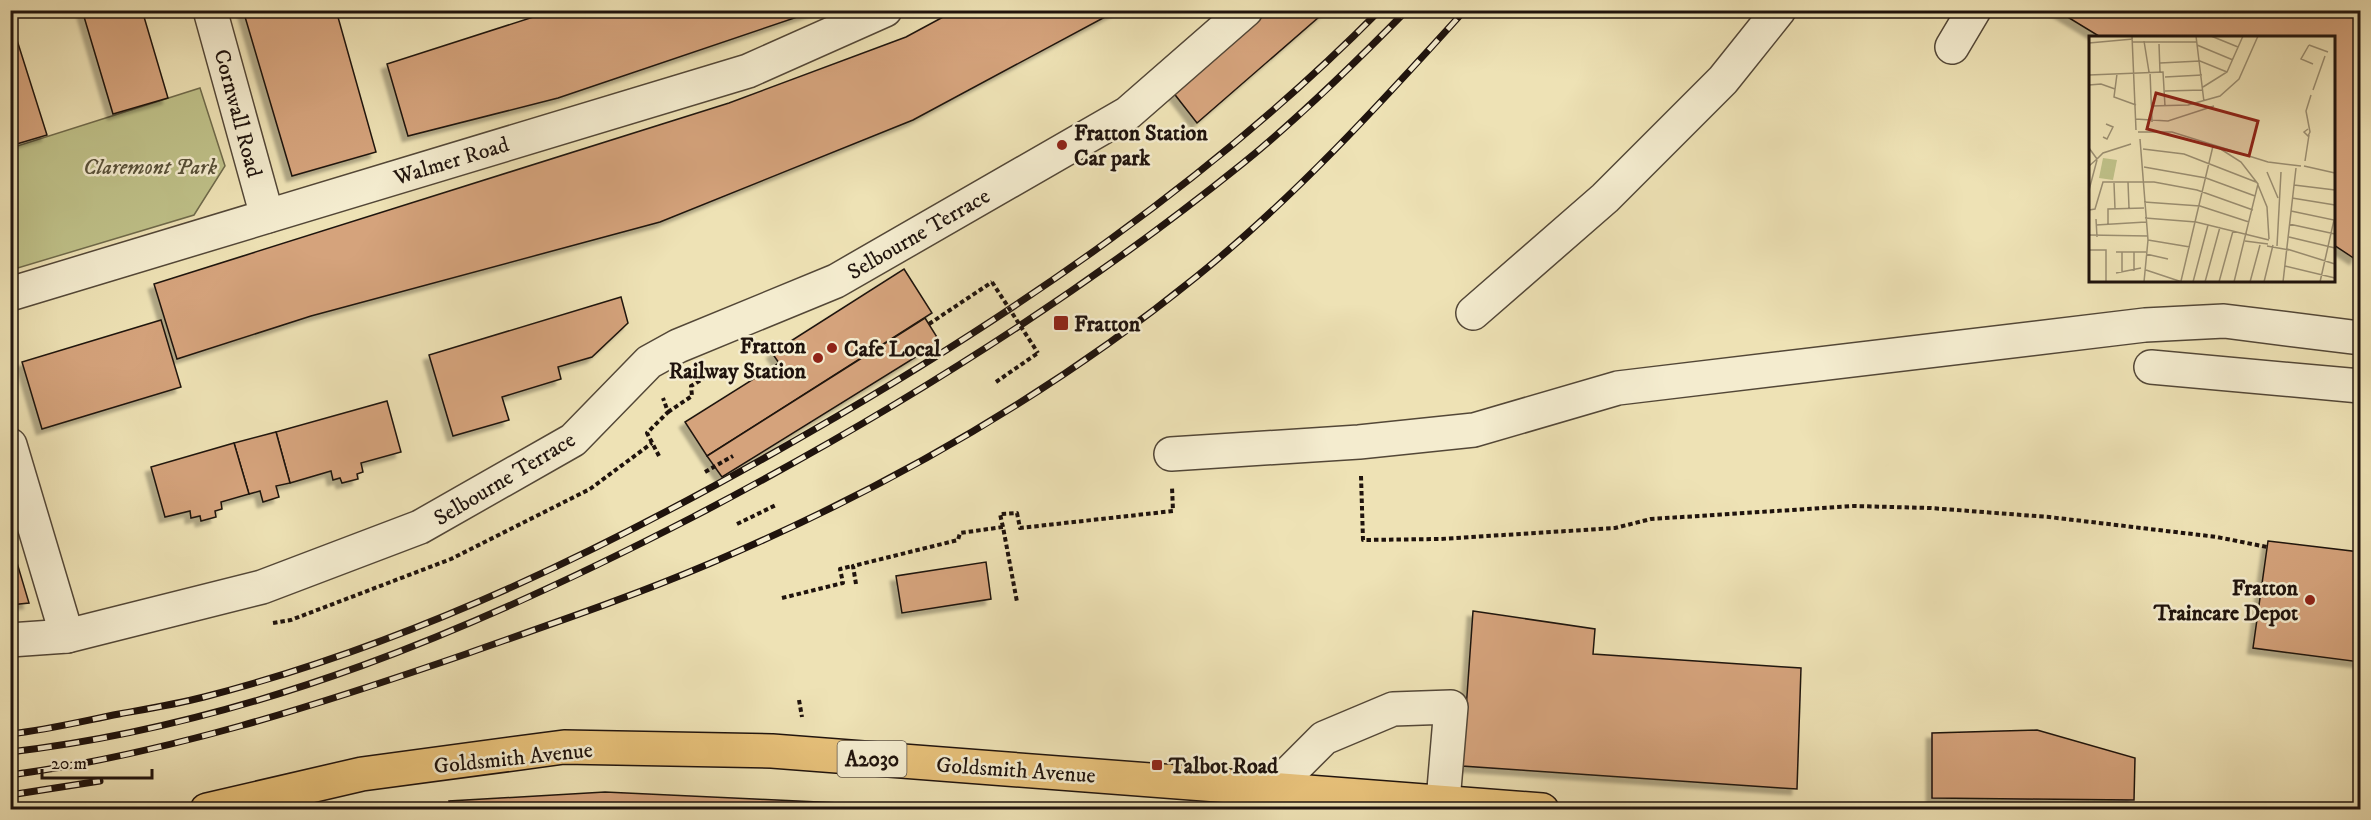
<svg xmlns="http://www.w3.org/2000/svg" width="2371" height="820" viewBox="0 0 2371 820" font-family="'IM FELL DW Pica',serif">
  <defs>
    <filter id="shadow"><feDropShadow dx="-5.5" dy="5.5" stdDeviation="1.5" flood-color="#0004"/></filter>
  </defs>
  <rect width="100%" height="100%" fill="#eee2b5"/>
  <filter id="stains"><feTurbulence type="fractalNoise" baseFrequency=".00333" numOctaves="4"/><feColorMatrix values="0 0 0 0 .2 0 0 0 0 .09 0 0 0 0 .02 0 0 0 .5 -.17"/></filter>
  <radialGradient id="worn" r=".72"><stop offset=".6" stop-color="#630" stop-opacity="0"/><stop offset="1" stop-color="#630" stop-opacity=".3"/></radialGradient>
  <path fill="#bfc189" stroke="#6f6a4b" stroke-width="1.5" d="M 200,88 L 225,166 L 194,215 L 11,270 L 11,148 Z"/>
  <g fill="#d5a37b" stroke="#1f130d" stroke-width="1.5" filter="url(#shadow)">
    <path d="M 82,10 L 142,10 L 168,98 L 113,114 Z"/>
    <path d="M 243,10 L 336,10 L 376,152 L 292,176 Z"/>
    <path d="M 555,10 L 818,10 L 558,98 L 408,136 L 387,64 Z"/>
    <path d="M 956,10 L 1118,10 L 913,120 L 660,222 L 311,316 L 177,359 L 154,284 L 729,103 L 906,37 Z"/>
    <path d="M 1262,10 L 1327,10 L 1197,123 L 1169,87 Z"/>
    <path d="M 2056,10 L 2360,10 L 2360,250 L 2355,259 L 2334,245 L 2334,38 L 2102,38 Z"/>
    <path d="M 10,18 L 47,135 L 10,146 Z"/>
    <path d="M 904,269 L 932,313 L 707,456 L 685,422 L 779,363 L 772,353 Z"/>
    <path d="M 621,297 L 628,323 L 592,357 L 558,367 L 561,379 L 502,397 L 509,420 L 453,436 L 429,355 Z"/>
    <path d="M 925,318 L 940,342 L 722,477 L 707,456 Z"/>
    <path d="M 161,320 L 181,387 L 42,429 L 22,362 Z"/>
    <path d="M 387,401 L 401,452 L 361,463 L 363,472 L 357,474 L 358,479 L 342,483 L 340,478 L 333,480 L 331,471 L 290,483 L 276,432 Z"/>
    <path d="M 276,432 L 290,483 L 276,486 L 279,497 L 263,502 L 260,491 L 249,494 L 234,443 Z"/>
    <path d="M 234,443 L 249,494 L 221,502 L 222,509 L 215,511 L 216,517 L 201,521 L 200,516 L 191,518 L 190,511 L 165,517 L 151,467 Z"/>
    <path d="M 2268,541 L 2360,552 L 2360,662 L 2253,648 Z"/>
    <path d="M 10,546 L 12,546 L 29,603 L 10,605 Z"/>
    <path d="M 986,562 L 991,599 L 902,613 L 896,576 Z"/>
    <path d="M 1473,611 L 1595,629 L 1593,654 L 1801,668 L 1797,789 L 1462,766 Z"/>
    <path d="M 2037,730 L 2135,758 L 2134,800 L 1932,798 L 1932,733 Z"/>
    <path d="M 605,792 L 987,810 L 451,810 L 449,801 Z"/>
  </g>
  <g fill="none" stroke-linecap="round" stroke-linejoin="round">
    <defs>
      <g id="minor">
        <path d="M 210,10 L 267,216"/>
        <path d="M 1952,47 L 1974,10"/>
        <path d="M 10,294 L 748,71 L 885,10"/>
        <path d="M 1473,313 L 1605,198 L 1723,80 L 1779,10"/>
        <path d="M 2151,367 L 2360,386"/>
        <path d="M 10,445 L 67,636"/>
        <path d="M 1171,454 L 1359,442 L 1474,430 L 1618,388 L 2145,325 L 2224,321 L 2360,338"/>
        <path d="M 10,640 L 67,636 L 262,587 L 420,527 L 573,440 L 649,362 L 678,346 L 836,281 L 1128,113 L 1246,10"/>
        <path d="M 1273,789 L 1324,738 L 1393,709 L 1451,707 L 1443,801"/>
      </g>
      <path id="major" d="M 207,810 L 362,774 L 564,747 L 772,751 L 1542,810"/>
    </defs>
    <use href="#minor" stroke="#534737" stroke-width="36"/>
    <use href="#major" stroke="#1f130d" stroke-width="36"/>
    <g stroke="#1f130d" stroke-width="4" stroke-dasharray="4.5 3" stroke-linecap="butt">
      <path d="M 929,324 L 992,282"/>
      <path d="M 996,382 L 1038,353"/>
      <path d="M 668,412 L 692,396 L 691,386 L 713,373"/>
      <path d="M 659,456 L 647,433 L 668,412 L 663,398"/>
      <path d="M 705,472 L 733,456"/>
      <path d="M 1361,476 L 1363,540 L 1440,539 L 1615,528 L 1651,519 L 1854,506 L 1930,508 L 2049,517 L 2217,537 L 2267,547"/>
      <path d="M 737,524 L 776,505"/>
      <path d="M 1003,527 L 1000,514 L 1017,513 L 1020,528 L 1173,511 L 1172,487"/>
      <path d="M 856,584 L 853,566 L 958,540 L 960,533 L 1003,527 L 1017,602"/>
      <path d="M 782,598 L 843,583 L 840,569 L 852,566"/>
      <path d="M 273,623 L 291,620 L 451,559 L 590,489 L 652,443"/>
      <path d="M 799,700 L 802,717"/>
      <path d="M 2248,805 L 2283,806"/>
    </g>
    <use href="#minor" stroke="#f4eccf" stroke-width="33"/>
    <use href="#major" stroke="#e7c17a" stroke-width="33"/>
    <defs>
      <g id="rail">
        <path d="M 10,734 C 47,730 83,721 119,714 C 147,709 177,704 204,697 C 420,641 618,543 810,432 C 1015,314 1214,178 1380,10"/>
        <path d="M 10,752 C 253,724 478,628 693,517 C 885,417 1073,300 1242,164 C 1300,117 1354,64 1407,10"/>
        <path d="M 10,775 C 166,754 318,705 466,654 C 548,625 631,597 711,563 C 885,489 1049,396 1196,277 C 1294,198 1380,104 1465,10"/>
        <path d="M 10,795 L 100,781"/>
      </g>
    </defs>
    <use href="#rail" stroke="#1f130d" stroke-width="7"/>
    <use href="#rail" stroke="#f4eccf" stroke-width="4.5" stroke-dasharray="14" stroke-linecap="butt"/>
    <path stroke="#1f130d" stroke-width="4" stroke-dasharray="4.5 3" stroke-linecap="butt" d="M 992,282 L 1038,353"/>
  </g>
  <g fill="#8f2418" stroke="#f4eccf" stroke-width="2">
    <circle cx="1062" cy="145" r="6"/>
    <rect x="1053" y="315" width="16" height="16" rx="3"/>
    <circle cx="832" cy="348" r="6"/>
    <circle cx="818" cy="358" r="6"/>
    <circle cx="2310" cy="600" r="6"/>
    <rect x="1151" y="759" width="12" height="12" rx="3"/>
  </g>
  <g text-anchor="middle" stroke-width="5" stroke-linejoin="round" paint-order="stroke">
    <rect fill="#f4eccf" stroke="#5f5447" stroke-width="1.5" x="837.5" y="741" width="69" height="36" rx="4.5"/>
    <g font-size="21" font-weight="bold" fill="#1f130d">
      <text x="872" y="766">A2030</text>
    </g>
    <g font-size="22" fill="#1f130d" stroke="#f4eccf">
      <text transform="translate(239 113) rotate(75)" y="8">Cornwall Road</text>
      <text transform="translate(451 160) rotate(-17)" y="8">Walmer Road</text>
      <text transform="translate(918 233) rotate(-30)" y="8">Selbourne Terrace</text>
      <text transform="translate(504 478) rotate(-31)" y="8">Selbourne Terrace</text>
      <text transform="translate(513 757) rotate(-6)" y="8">Goldsmith Avenue</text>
      <text transform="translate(1016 769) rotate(4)" y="8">Goldsmith Avenue</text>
    </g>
    <g font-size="22" font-weight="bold" fill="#1f130d" stroke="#f4eccf" text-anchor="start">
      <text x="1074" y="140">Fratton Station<tspan x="1074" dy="25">Car park</tspan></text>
      <text x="1074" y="331">Fratton</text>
      <text x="806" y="353" text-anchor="end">Fratton<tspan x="806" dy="25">Railway Station</tspan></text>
      <text x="844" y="356">Cafe Local</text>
      <text x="2298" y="595" text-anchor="end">Fratton<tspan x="2298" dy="25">Traincare Depot</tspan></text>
      <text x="1169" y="773">Talbot Road</text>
    </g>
    <g font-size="22" font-style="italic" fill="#575038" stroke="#f4eccf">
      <text x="150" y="174">Claremont Park</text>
    </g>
  </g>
  <g transform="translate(2089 36)">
    <rect width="246" height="246" fill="#eee2b5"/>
    <path d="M 14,122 L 28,124 L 24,144 L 10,142 Z" fill="#bfc189"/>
    <path fill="none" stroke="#9b8f72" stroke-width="1.5" d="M 43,0 L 47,94M 107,0 L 115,66M 122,0 L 149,11M 55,5 L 60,36M 44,6 L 108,6M 0,7 L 44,3M 70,8 L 71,36M 108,9 L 144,24M 220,9 L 212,23 L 224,28M 220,9 L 239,16M 71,27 L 111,25 L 138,36M 61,36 L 63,86M 28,38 L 25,61 L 47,69M 0,39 L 74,36 L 76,70M 76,41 L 113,39M 0,49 L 12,48 L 26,53M 114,51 L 138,36 L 154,0M 224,54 L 236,20M 76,55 L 114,54M 62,70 L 99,69 L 131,60 L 150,43 L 169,0M 46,83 L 79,85 L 125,70M 219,93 L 215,96 L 219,100 L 221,96 L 217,75 L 222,59M 49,96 L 83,96 L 179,126 L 212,130M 14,101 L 18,103 L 24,91 L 17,88M 51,103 L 59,204 L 55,246M 0,112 L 8,123 L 0,130M 130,112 L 152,126 L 169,148 L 145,246M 54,113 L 95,118 L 167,146M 8,123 L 14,117 L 42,108M 216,125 L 220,99M 215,130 L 246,137M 55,131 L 117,142 L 166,160M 178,136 L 189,162M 39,146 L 40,172M 25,147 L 26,173M 169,149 L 178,171 L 180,203M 205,149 L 246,154M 0,154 L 8,124M 203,162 L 246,169M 55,166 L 111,170 L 160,186M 0,174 L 6,173 L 14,146 L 65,146 L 108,154 L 164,174M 202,175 L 245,184 L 231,246M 56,182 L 107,186 L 180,204M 7,183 L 8,201M 19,188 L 19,173 L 55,172M 200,188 L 246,198M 7,189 L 57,186M 0,199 L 59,200M 200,201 L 246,212M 59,204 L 101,211M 156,205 L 179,208M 178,210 L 200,214M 188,210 L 192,136M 198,213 L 246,228M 0,214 L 17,214 L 17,246M 27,216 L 57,216M 57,218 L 79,223M 196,230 L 246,242M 57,234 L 93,246M 45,235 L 45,216M 33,236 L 33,216M 27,237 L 52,232M 92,245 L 124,110M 104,246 L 119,189M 116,246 L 131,191M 130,246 L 144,195M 161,246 L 171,209M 175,246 L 184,209M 194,246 L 207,132"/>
    <path fill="#8f2418" fill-opacity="0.15" stroke="#8f2418" stroke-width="3" d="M 67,57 L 169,85 L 160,120 L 58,93 Z"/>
    <rect width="246" height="246" fill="none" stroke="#1f130d" stroke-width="3"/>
  </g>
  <rect width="2371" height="820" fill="none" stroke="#eee2b5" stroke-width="36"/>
  <rect x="12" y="12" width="2347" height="796" fill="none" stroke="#1f130d" stroke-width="3"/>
  <rect x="18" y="18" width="2335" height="784" fill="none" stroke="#1f130d" stroke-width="1.5"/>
  <path d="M42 769v9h110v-9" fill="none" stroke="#1f130d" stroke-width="3"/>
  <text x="51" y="769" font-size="18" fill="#1f130d" stroke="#f4eccf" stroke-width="4.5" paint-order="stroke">20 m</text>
  <rect width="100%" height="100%" filter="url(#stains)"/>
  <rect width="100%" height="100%" fill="url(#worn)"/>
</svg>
